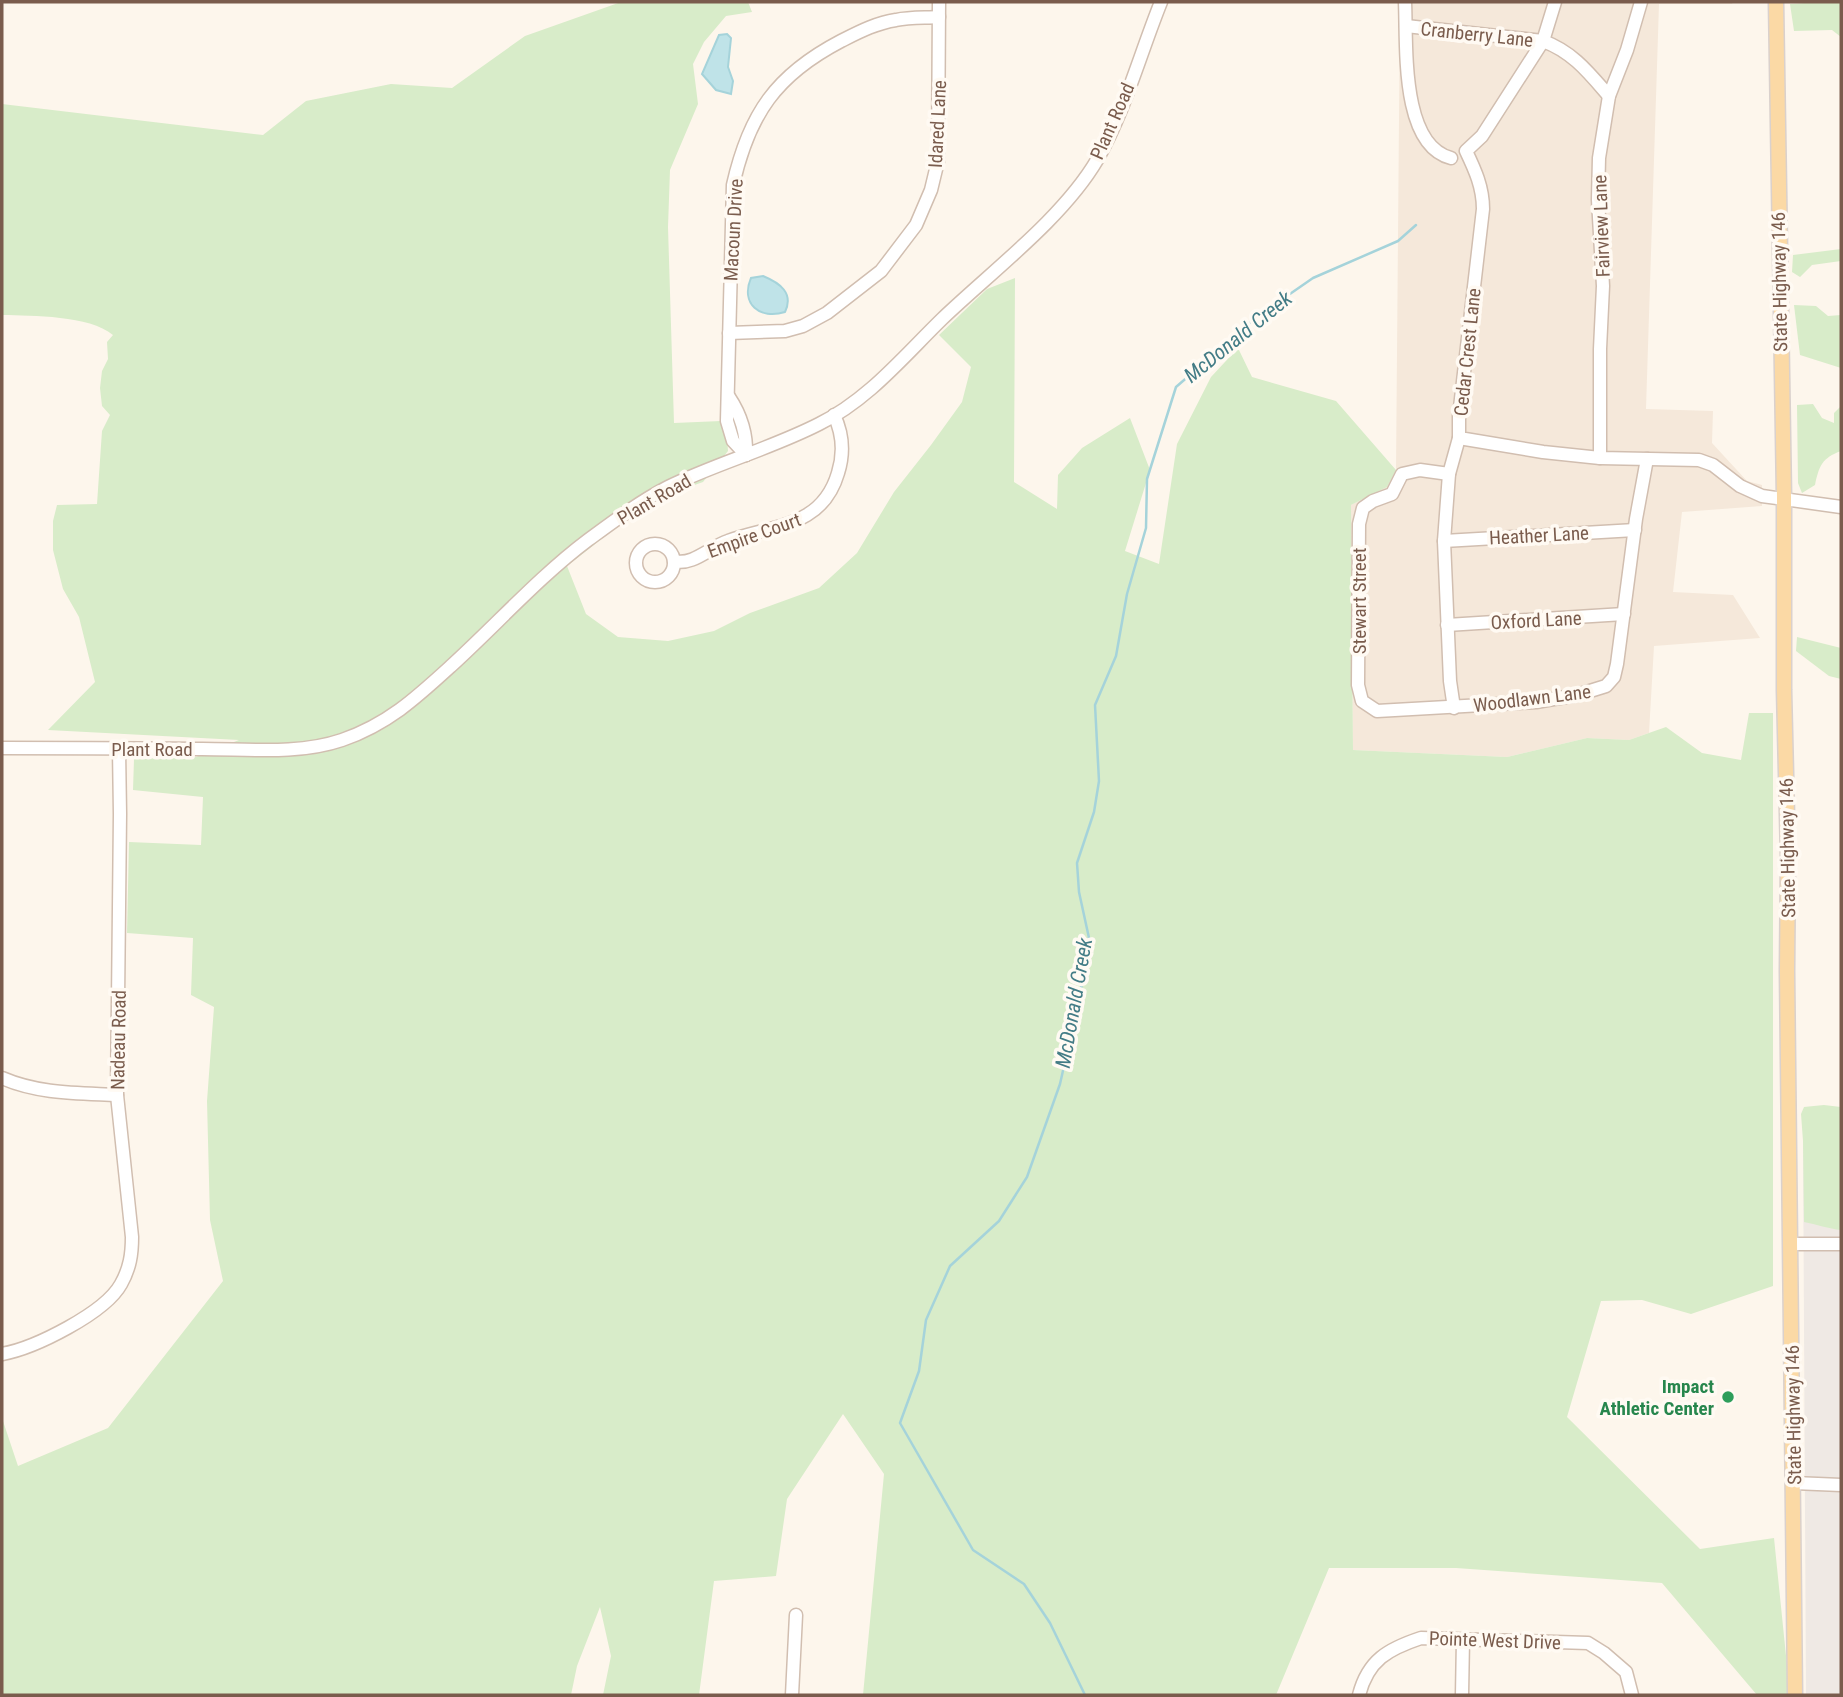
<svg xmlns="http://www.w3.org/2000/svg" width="1843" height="1697" viewBox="0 0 1843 1697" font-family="'Roboto Condensed',sans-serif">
  <rect width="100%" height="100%" fill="#fdf6ec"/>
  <path fill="#f5e8da" d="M 1400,2 L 1733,2 L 1732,4 L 1659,4 L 1646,409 L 1713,411 L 1712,443 L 1747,481 L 1762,485 L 1762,506 L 1682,512 L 1673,592 L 1733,595 L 1760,638 L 1654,646 L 1649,733 L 1629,740 L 1587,738 L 1507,757 L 1353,750 L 1351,505 L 1386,487 L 1396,470 Z"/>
  <path fill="#efe9e4" d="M 1841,1139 L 1841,1695 L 1806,1695 L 1803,1141 Z"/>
  <g fill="#d8ecc9">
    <path d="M 621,2 L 748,2 L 752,12 L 726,16 L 704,42 L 693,64 L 698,104 L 670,170 L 668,227 L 674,423 L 721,421 L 727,436 L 728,451 L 703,482 L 663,496 L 622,523 L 567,566 L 586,614 L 618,637 L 668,641 L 714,631 L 750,613 L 819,588 L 857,553 L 894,492 L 931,445 L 962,402 L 971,367 L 939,335 L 987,289 L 1015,278 L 1014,482 L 1057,509 L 1058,475 L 1082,448 L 1130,418 L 1150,470 L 1125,551 L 1159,564 L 1177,444 L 1211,377 L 1238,348 L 1252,377 L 1336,401 L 1396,470 L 1387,487 L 1351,505 L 1353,750 L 1507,757 L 1587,738 L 1629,740 L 1666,727 L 1702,753 L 1741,760 L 1749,713 L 1773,713 L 1773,1286 L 1691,1314 L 1642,1300 L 1601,1301 L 1567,1417 L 1700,1549 L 1774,1538 L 1790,1695 L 1757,1695 L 1662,1583 L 1456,1568 L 1329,1568 L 1276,1695 L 863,1695 L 884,1474 L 843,1414 L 787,1499 L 776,1576 L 714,1581 L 699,1695 L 603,1695 L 611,1656 L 600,1607 L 577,1666 L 571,1695 L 2,1695 L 2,1418 L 18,1466 L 108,1428 L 223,1281 L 210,1220 L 207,1101 L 214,1007 L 191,995 L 193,938 L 127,933 L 129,842 L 201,845 L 203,797 L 133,790 L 134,759 L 196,757 L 239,740 L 48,730 L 95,682 L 79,617 L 63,589 L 53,550 L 53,521 L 57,505 L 97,504 L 102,431 L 110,415 L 102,406 L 100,388 L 102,371 L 108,359 L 107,342 L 113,335 C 89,315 33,316 2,315 L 2,104 L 263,135 L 306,101 L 391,84 L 452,88 L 525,36 Z"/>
    <path d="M 1819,2 L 1841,2 L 1841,37 L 1832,30 L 1794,31 L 1790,4 Z"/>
    <path d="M 1841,249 L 1841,261 L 1812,265 L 1800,277 L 1792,272 L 1793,255 Z"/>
    <path d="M 1794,305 L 1816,306 L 1828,316 L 1841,315 L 1841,368 L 1800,355 Z"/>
    <path d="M 1813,404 L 1822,418 L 1834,423 L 1834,413 L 1841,406 L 1841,451 C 1822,458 1819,466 1815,485 L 1802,493 L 1798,483 L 1797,405 Z"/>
    <path d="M 1797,637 L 1841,648 L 1841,679 L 1829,676 L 1796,651 Z"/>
    <path d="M 1824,1105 L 1841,1107 L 1841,1230 C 1829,1229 1816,1224 1804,1222 L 1803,1141 L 1801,1114 L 1804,1107 Z"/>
  </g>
  <g fill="#bfe3e8" stroke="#a5d3da" stroke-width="2">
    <path d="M 727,34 L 731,38 L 728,67 L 733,81 L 731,94 L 716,90 L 702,74 L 719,35 Z"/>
    <path d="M 763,276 C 780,283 794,293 785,312 C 760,320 740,304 751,278 Z"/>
  </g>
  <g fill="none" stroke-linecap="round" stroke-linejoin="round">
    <path stroke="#a5d3da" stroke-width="2.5" d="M 1085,1695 L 1050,1623 L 1024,1584 L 973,1550 L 900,1423 L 919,1371 L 926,1320 L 950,1266 L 999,1221 L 1027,1177 L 1060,1084 L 1080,995 L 1089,938 L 1079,892 L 1077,863 L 1094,812 L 1099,781 L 1095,705 L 1116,656 L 1127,594 L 1146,528 L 1147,479 L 1176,387 L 1258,316 L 1313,278 L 1398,241 L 1416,225"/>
    <defs>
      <g id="minor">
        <path d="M 1405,2 C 1407,44 1400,145 1451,158"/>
        <path d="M 1555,2 L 1543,41 L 1482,136 L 1466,151 C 1475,170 1483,187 1483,209 L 1459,416 L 1459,438 L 1543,452 L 1600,458 L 1699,460 L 1713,465 L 1740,486 L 1762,496 L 1841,507"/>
        <path d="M 1406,26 L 1543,41 C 1573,52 1589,73 1609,96"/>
        <path d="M 729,333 L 785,331 L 803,326 L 827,313 L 881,271 L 916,225 L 931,190 L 938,161 L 939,2"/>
        <path d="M 729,397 C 741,415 747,433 746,455"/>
        <path d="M 746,455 L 733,441 L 727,421 L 733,185 C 749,114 776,75 841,41 C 859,32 876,23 896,20 C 910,17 925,18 939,17"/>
        <path d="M 1600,458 L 1600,349 L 1603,286 L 1598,200 L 1599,158 L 1609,96 L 1627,50 L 1641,2"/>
        <path d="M 1449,474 L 1420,470 L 1402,474 L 1392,494 L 1373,501 L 1363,508 L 1359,524 L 1358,685 L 1362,701 L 1377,711 L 1536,702 L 1577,695 L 1606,686 L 1614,677 L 1617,664 L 1636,519 L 1647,459"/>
        <path d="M 1444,541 L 1635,530"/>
        <circle cx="655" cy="563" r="19"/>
        <path d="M 674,561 C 693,566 710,547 728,541 C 772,525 822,528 838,473 C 844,454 843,434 834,415"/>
        <path d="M 1447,625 L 1624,614"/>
        <path d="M 1454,708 L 1450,681 L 1444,541 L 1449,474 L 1459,438"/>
        <path d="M 2,748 C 69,748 135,748 202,749 C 248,749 298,755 342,740 C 388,724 416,698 451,666 C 496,625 540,576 588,540 C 614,521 639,502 668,487 C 717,463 770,449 819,424 C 868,400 903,357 942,319 C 991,272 1063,218 1097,160 C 1125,111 1140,54 1161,2"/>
        <path d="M 2,1078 C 39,1094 77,1093 117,1095"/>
        <path d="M 1790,1244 L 1841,1244"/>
        <path d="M 2,1354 C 35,1348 105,1313 121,1284 C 130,1268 132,1254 132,1237 L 117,1095 L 120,814 L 119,749"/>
        <path d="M 1794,1483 L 1841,1485"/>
        <path d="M 792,1695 L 796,1615"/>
        <path d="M 1359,1695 C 1368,1660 1388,1649 1421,1638 L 1588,1643 L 1604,1653 L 1626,1672 L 1632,1695"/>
        <path d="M 1462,1695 L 1463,1639"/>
      </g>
      <path id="major" d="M 1776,2 L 1784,497 L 1784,690 L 1788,857 L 1787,971 L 1795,1695"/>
    </defs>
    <use href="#minor" stroke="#d1beb0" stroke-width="15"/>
    <use href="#major" stroke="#dad1cd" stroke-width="17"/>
    <use href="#minor" stroke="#fff" stroke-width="12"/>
    <use href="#major" stroke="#fbd9a5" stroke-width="14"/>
  </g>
  <circle fill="#2e9e5b" stroke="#fffaf3" stroke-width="2.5" cx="1728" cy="1397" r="7"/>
  <g text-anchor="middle" stroke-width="7" stroke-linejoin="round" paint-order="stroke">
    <g font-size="19" fill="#7a5c4d" stroke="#fffaf3">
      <text transform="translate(1477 34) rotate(6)" y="7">Cranberry Lane</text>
      <text transform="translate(1112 121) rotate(-66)" y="7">Plant Road</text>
      <text transform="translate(937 124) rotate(-87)" y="7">Idared Lane</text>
      <text transform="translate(1601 226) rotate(-92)" y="7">Fairview Lane</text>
      <text transform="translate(733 230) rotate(-87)" y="7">Macoun Drive</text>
      <text transform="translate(1779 282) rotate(-91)" y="7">State Highway 146</text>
      <text transform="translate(1467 352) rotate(-84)" y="7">Cedar Crest Lane</text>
      <text transform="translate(654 499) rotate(-30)" y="7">Plant Road</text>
      <text transform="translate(754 535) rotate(-20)" y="7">Empire Court</text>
      <text transform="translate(1539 535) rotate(-3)" y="7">Heather Lane</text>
      <text transform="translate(1359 601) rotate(-90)" y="7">Stewart Street</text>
      <text transform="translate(1536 620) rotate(-3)" y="7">Oxford Lane</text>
      <text transform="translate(1532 698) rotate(-7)" y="7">Woodlawn Lane</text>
      <text x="152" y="756">Plant Road</text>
      <text transform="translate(1787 848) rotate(-91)" y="7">State Highway 146</text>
      <text transform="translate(118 1040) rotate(-89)" y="7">Nadeau Road</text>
      <text transform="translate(1793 1415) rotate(-91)" y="7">State Highway 146</text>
      <text transform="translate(1495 1640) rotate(2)" y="7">Pointe West Drive</text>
    </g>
    <g font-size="19" font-weight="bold" fill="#27864d" stroke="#fffaf3" text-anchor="end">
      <text x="1714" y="1393">Impact<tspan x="1714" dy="22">Athletic Center</tspan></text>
    </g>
    <g font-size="21" font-style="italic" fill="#437c86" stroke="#fffaf3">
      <text transform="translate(1238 337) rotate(-39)" y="7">McDonald Creek</text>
      <text transform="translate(1074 1003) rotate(-80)" y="7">McDonald Creek</text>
    </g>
  </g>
  <rect width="1843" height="1697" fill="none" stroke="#7a5c4d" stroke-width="7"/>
</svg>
